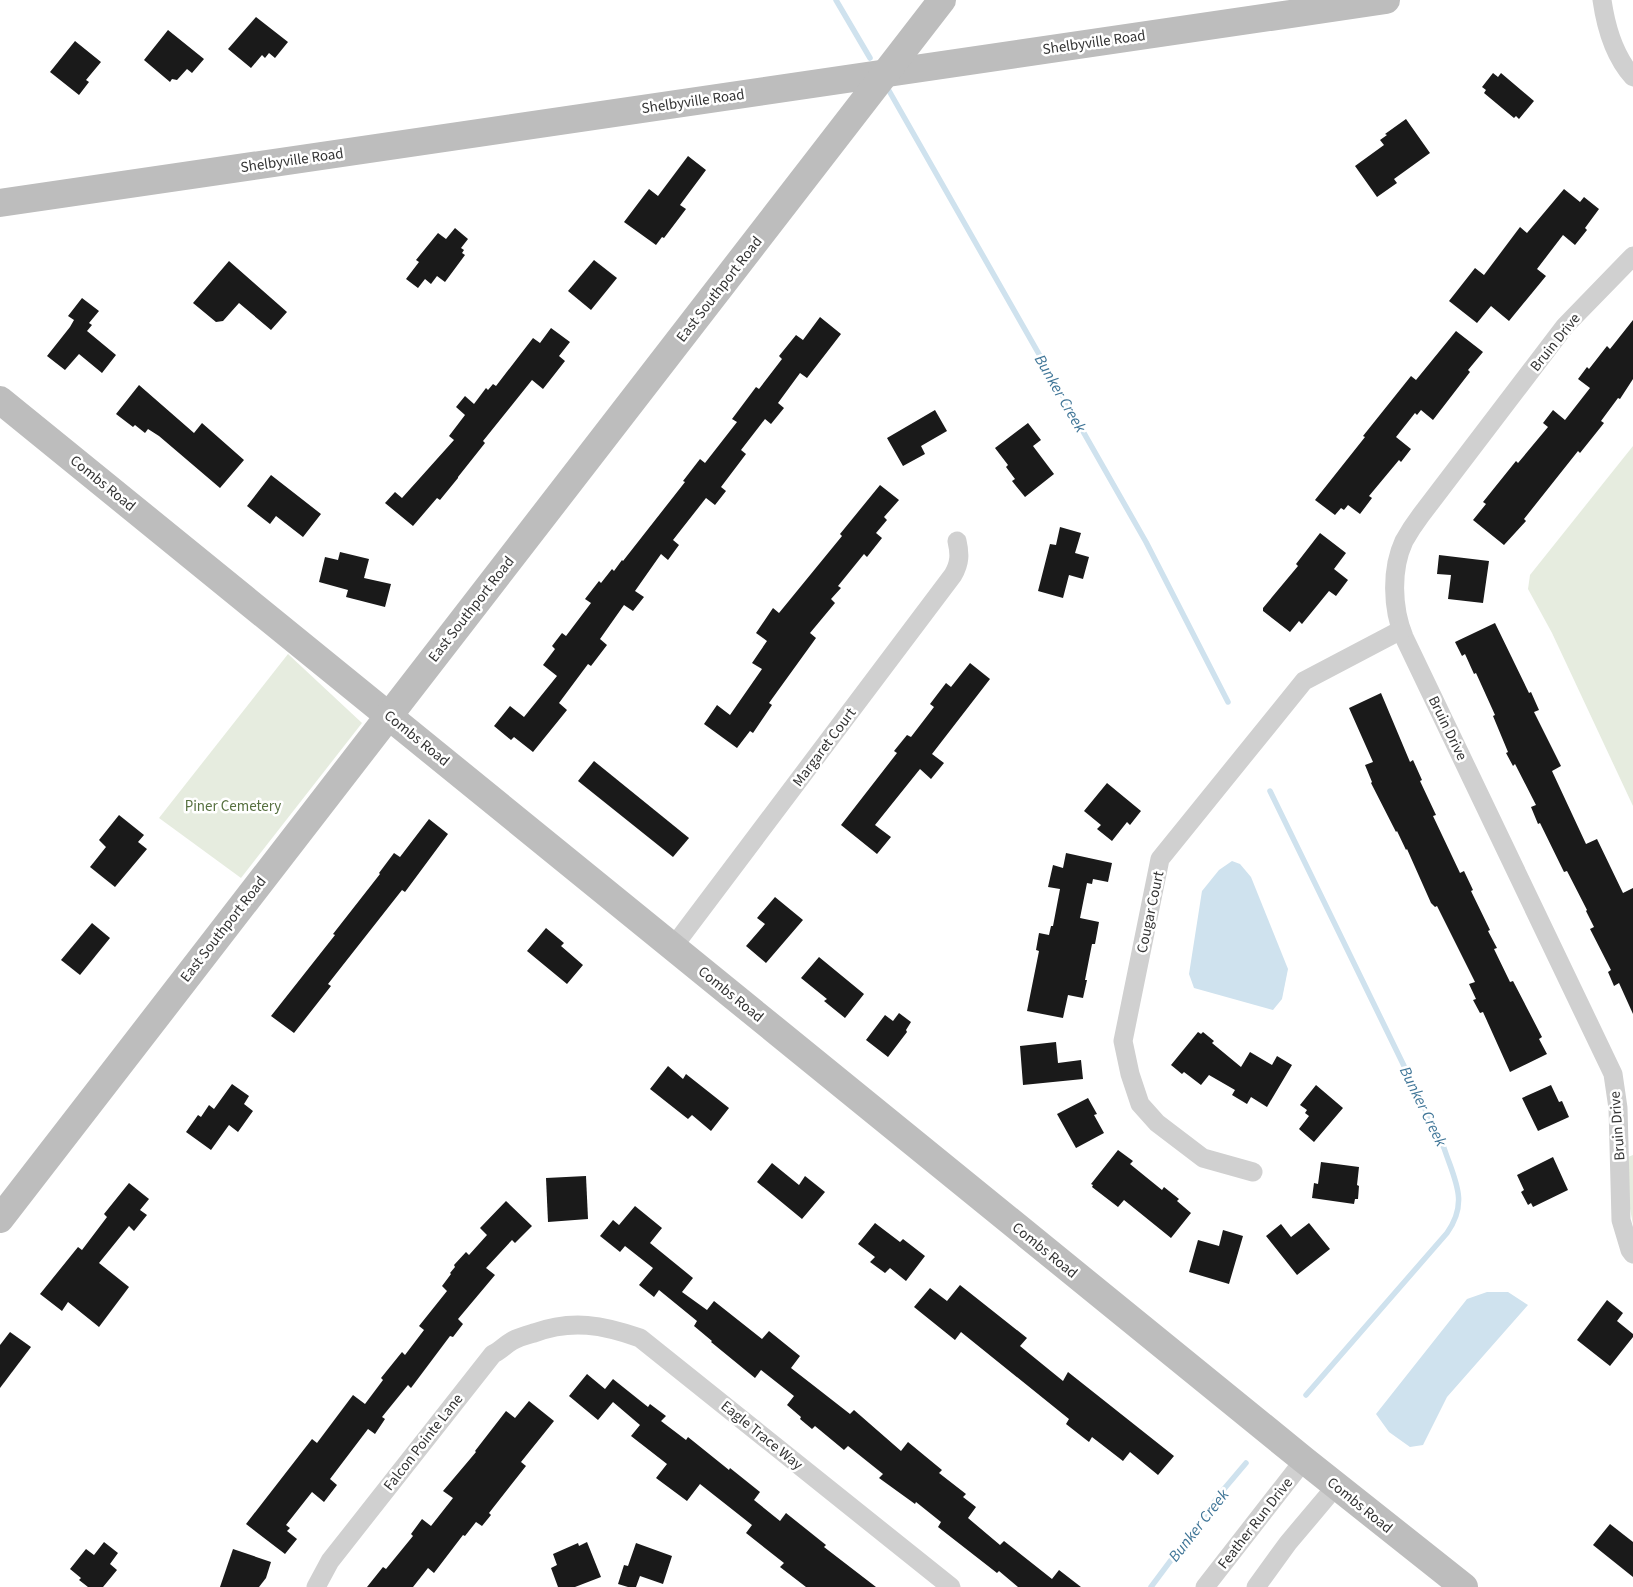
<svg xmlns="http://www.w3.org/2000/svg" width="1633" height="1587" viewBox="0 0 1633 1587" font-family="'Source Sans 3',sans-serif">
  <rect width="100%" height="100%" fill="#fff"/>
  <g fill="#e6ecdf">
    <path d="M 1633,446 L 1633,806 L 1552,633 L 1528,589 L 1530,575 Z"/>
    <path d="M 288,654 L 362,723 L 241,878 L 159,818 Z"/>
    <path d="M 1633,1155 L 1633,1225 L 1629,1203 L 1628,1157 Z"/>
  </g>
  <g fill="#cfe2ee">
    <path d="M 1232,861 L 1240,864 L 1251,877 L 1288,969 L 1282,999 L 1273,1010 L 1194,988 L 1189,974 L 1202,891 L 1219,870 Z"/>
    <path d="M 1487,1292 L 1508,1292 L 1528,1305 L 1447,1397 L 1423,1445 L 1410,1447 L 1389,1432 L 1376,1414 L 1467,1299 Z"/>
  </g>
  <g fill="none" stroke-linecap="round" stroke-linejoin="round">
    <g stroke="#cfe2ee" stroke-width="5.5">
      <path d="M 836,0 L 870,58"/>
      <path d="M 888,89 L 1146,542 L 1228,702"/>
      <path d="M 1270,791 L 1444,1148 C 1455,1181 1469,1202 1447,1233 L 1306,1395"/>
      <path d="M 1151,1587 L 1224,1489 L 1246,1463"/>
    </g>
  </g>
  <g fill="#1a1a1a">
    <path d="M 256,17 L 288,42 L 275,58 L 269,53 L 265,58 L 262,55 L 251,68 L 228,49 Z"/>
    <path d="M 168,30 L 204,59 L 192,73 L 187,69 L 177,80 L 172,79 L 170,82 L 144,60 Z"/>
    <path d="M 75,41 L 101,62 L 86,80 L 89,82 L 79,95 L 50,72 Z"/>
    <path d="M 1493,73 L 1498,77 L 1501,73 L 1534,101 L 1519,119 L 1516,116 L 1514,118 L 1484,93 L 1486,90 L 1482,87 Z"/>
    <path d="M 1406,119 L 1430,153 L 1394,179 L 1397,183 L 1377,197 L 1355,166 L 1384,145 L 1380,140 L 1387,135 L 1385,134 Z"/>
    <path d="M 688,156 L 706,170 L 680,205 L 686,209 L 664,238 L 662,237 L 656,245 L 624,222 L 649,189 L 658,196 Z"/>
    <path d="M 1564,189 L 1580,202 L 1584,197 L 1599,209 L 1585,228 L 1587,230 L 1575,245 L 1563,235 L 1537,269 L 1546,276 L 1509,321 L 1491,306 L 1477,323 L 1449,301 L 1475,268 L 1484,275 L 1520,227 L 1527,233 Z"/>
    <path d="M 455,228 L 468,239 L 461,248 L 464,250 L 462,253 L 465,255 L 445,282 L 437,276 L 431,284 L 425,279 L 418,288 L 406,279 L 419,262 L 416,260 L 438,233 L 446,239 Z"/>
    <path d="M 594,260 L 617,278 L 591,310 L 568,291 Z"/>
    <path d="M 229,261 L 287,312 L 271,330 L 239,303 L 223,321 L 216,322 L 193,303 Z"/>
    <path d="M 82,298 L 99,311 L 89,323 L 92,325 L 87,331 L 116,355 L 102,373 L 79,354 L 65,370 L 47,356 L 70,327 L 74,320 L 68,316 Z"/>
    <path d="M 820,317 L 841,334 L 807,378 L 800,373 L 778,403 L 784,408 L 771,424 L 765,419 L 741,450 L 746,454 L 721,487 L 726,491 L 715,505 L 706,498 L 673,540 L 679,545 L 668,560 L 661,554 L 635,591 L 644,597 L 633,611 L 624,605 L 600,639 L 607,645 L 591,666 L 588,664 L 559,703 L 567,710 L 533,752 L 514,737 L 511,740 L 494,726 L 510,706 L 524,717 L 557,676 L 543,665 L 555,649 L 552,646 L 562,633 L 566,636 L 591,603 L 585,599 L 599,581 L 601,583 L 612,569 L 614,571 L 622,560 L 623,561 L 685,482 L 683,481 L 700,459 L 705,463 L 737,422 L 732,419 L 756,387 L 759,389 L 782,359 L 779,356 L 796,335 L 803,340 Z"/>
    <path d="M 1633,320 L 1633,379 L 1620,399 L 1618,398 L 1601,421 L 1604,423 L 1580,453 L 1578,451 L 1524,519 L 1526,521 L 1504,545 L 1473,520 L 1486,504 L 1483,502 L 1516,461 L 1518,463 L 1548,427 L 1543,423 L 1553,410 L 1565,420 L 1590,388 L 1578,379 L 1587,367 L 1589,369 L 1607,346 L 1610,349 Z"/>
    <path d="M 551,328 L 570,342 L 559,356 L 565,361 L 543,389 L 532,380 L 483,441 L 485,443 L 458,477 L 458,478 L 440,500 L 437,498 L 413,526 L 385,503 L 395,492 L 402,498 L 454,440 L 449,436 L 465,415 L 456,407 L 465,396 L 474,404 L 486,388 L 488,390 L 493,384 L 496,386 L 533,338 L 540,343 Z"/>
    <path d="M 1456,331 L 1483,352 L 1468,370 L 1470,372 L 1433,420 L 1421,410 L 1417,415 L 1415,413 L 1396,437 L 1411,449 L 1401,462 L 1399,460 L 1369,496 L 1372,498 L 1360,514 L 1348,505 L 1344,510 L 1341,508 L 1335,515 L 1315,500 L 1365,437 L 1363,436 L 1411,376 L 1416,380 Z"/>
    <path d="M 139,385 L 194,433 L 202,423 L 244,460 L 220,488 L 159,436 L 148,429 L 145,433 L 135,425 L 133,427 L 116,414 Z"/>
    <path d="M 935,410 L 947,431 L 921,446 L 925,454 L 903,466 L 887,438 Z"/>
    <path d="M 1028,423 L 1041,440 L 1033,446 L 1054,474 L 1025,497 L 1012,481 L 1015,479 L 1006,467 L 1008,465 L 995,448 Z"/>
    <path d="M 271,475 L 321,514 L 303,537 L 276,516 L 270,524 L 247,506 Z"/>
    <path d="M 880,485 L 899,500 L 884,517 L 887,520 L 876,533 L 882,538 L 867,557 L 864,554 L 838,586 L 841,588 L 831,599 L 835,603 L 810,633 L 816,638 L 769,703 L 772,705 L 753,733 L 750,731 L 737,748 L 704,724 L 717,705 L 730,715 L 762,669 L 752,663 L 767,641 L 756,633 L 773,608 L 779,613 L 842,536 L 840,534 Z"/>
    <path d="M 1060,527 L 1081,533 L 1075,553 L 1089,557 L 1083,579 L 1069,575 L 1063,598 L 1038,591 L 1050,544 L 1056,545 Z"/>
    <path d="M 1320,533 L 1346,553 L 1334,569 L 1348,580 L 1336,596 L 1329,591 L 1302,624 L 1299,621 L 1290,632 L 1263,611 L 1263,608 L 1298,566 L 1296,564 Z"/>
    <path d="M 340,552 L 369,559 L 364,578 L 391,584 L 385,607 L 346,597 L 348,590 L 319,582 L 325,557 L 338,560 Z"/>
    <path d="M 1439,555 L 1489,561 L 1483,603 L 1448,599 L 1451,575 L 1437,574 Z"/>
    <path d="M 1495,623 L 1529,693 L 1531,692 L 1539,710 L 1534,712 L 1561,766 L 1552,771 L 1586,844 L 1597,839 L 1623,893 L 1633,888 L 1633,1014 L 1619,983 L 1614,986 L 1608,972 L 1611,970 L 1590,929 L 1594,927 L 1586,911 L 1587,910 L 1567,871 L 1564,872 L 1540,823 L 1538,824 L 1531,807 L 1536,805 L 1515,764 L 1513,766 L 1506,753 L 1508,752 L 1493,716 L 1495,715 L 1476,673 L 1474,674 L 1465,654 L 1462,656 L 1455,642 Z"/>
    <path d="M 970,663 L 990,679 L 932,754 L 944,763 L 931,779 L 920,769 L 875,825 L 891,837 L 877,854 L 841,825 L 897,753 L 894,751 L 907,735 L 911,737 L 934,707 L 930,704 L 946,683 L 951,687 Z"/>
    <path d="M 1381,693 L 1410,762 L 1413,760 L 1422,780 L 1420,781 L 1436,815 L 1433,816 L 1460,873 L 1464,871 L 1473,890 L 1471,891 L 1490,930 L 1488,931 L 1497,948 L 1494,949 L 1510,982 L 1513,981 L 1542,1037 L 1539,1039 L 1547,1054 L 1510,1072 L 1483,1012 L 1480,1013 L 1473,1000 L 1476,999 L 1469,984 L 1475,982 L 1437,906 L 1435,907 L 1431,903 L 1407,849 L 1406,850 L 1397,831 L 1396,832 L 1371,783 L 1372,782 L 1365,765 L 1373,762 L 1349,708 Z"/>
    <path d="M 594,761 L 689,838 L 673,857 L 578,781 Z"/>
    <path d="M 1107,783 L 1141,811 L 1130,825 L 1127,822 L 1112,841 L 1097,829 L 1101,825 L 1084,811 Z"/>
    <path d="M 119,815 L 144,835 L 138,842 L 147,849 L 115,887 L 90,867 L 106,847 L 99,840 Z"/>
    <path d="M 429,819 L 448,834 L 405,892 L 402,890 L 328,984 L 331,986 L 294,1033 L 271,1016 L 335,935 L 333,934 L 380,874 L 379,873 L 394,853 L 400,857 Z"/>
    <path d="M 1066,853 L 1112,863 L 1108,882 L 1093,879 L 1092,884 L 1087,883 L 1080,918 L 1099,922 L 1095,944 L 1092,944 L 1085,980 L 1087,980 L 1083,998 L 1068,995 L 1063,1018 L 1027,1011 L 1039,951 L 1036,950 L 1039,933 L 1049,935 L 1051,926 L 1053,926 L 1060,889 L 1048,887 L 1053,865 L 1063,868 Z"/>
    <path d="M 775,897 L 803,920 L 766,963 L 746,946 L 765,924 L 757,918 Z"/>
    <path d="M 92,923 L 110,938 L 80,975 L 61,960 Z"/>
    <path d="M 546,928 L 564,943 L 561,946 L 583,965 L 567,984 L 527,951 Z"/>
    <path d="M 819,957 L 864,994 L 845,1018 L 824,1001 L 827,999 L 801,978 Z"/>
    <path d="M 899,1013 L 911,1022 L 906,1030 L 907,1032 L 888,1057 L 866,1040 L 885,1015 L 893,1021 Z"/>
    <path d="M 1198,1032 L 1201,1034 L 1203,1032 L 1214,1041 L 1212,1043 L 1241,1067 L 1250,1052 L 1272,1065 L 1277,1056 L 1292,1065 L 1267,1107 L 1251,1097 L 1247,1104 L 1232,1095 L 1235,1090 L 1209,1075 L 1201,1085 L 1184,1072 L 1182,1074 L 1171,1065 Z"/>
    <path d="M 1056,1042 L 1058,1063 L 1081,1060 L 1083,1079 L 1023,1085 L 1020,1046 Z"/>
    <path d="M 668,1066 L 683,1079 L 686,1074 L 729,1108 L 711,1131 L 692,1115 L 688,1119 L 650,1089 Z"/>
    <path d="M 232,1084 L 249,1096 L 244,1104 L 253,1111 L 238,1132 L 229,1125 L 211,1150 L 186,1132 L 198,1115 L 201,1117 L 209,1105 L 214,1109 Z"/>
    <path d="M 1316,1085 L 1343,1108 L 1314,1142 L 1299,1129 L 1309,1116 L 1305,1113 L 1307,1110 L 1300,1105 Z"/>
    <path d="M 1551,1085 L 1559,1102 L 1562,1101 L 1569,1117 L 1538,1131 L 1522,1098 Z"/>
    <path d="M 1088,1098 L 1097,1114 L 1094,1115 L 1104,1133 L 1076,1148 L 1057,1114 Z"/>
    <path d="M 1118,1150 L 1133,1161 L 1130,1164 L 1162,1190 L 1164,1187 L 1179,1199 L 1177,1201 L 1191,1213 L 1171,1238 L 1124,1200 L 1118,1207 L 1092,1187 L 1093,1185 L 1091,1184 Z"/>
    <path d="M 1553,1157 L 1568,1190 L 1533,1207 L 1531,1203 L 1528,1205 L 1521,1192 L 1524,1190 L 1517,1175 Z"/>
    <path d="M 1321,1162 L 1359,1167 L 1357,1185 L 1359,1186 L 1358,1199 L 1355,1199 L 1354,1204 L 1312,1198 L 1314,1183 L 1318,1184 Z"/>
    <path d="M 772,1163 L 799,1185 L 805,1176 L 825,1192 L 802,1219 L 757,1182 Z"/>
    <path d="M 586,1176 L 588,1219 L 548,1222 L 546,1178 Z"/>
    <path d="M 129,1183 L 149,1199 L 140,1210 L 147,1215 L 134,1231 L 129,1226 L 99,1263 L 129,1287 L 99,1327 L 68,1302 L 62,1311 L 40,1294 L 78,1247 L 82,1250 L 107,1217 L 104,1214 Z"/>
    <path d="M 506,1201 L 532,1226 L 515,1243 L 512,1240 L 486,1268 L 495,1275 L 458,1319 L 463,1324 L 453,1337 L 450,1336 L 411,1388 L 408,1385 L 382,1417 L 385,1419 L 375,1434 L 368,1429 L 330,1479 L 337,1485 L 324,1502 L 312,1492 L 286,1525 L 290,1528 L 287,1531 L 297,1539 L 285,1554 L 246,1524 L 312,1439 L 317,1443 L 353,1395 L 365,1404 L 383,1380 L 381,1378 L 402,1352 L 405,1355 L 424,1330 L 419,1326 L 447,1291 L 442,1286 L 451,1274 L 450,1273 L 455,1267 L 454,1265 L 466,1252 L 469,1255 L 487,1235 L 480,1228 Z"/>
    <path d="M 635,1206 L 662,1228 L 650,1243 L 693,1278 L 682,1292 L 707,1310 L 714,1301 L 762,1339 L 769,1331 L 800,1356 L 791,1368 L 818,1389 L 850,1414 L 854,1410 L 901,1451 L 908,1442 L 942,1470 L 939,1473 L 966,1494 L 963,1497 L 976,1507 L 968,1518 L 1000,1545 L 1004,1541 L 1052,1579 L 1059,1570 L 1081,1587 L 1018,1587 L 999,1571 L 997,1573 L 938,1527 L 941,1522 L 916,1502 L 915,1504 L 879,1478 L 883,1474 L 848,1446 L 844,1450 L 815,1426 L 812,1429 L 800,1419 L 801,1417 L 787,1405 L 794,1396 L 761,1370 L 755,1378 L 711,1342 L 712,1341 L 694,1326 L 697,1321 L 659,1290 L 654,1297 L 639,1285 L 653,1268 L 625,1246 L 620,1252 L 600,1236 L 613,1220 L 619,1225 Z"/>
    <path d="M 875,1223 L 900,1242 L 903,1239 L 925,1256 L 906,1281 L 890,1268 L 885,1273 L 870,1262 L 875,1257 L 858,1244 Z"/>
    <path d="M 1309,1223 L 1330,1249 L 1297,1275 L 1266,1236 L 1281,1224 L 1291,1237 Z"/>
    <path d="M 1223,1230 L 1243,1236 L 1229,1284 L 1189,1272 L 1198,1240 L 1219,1246 Z"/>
    <path d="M 960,1285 L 1027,1338 L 1020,1346 L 1063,1381 L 1068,1372 L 1174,1456 L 1158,1475 L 1130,1452 L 1123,1461 L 1092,1437 L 1089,1442 L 1066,1424 L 1069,1419 L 961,1332 L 955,1340 L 914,1307 L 930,1288 L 947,1301 Z"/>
    <path d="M 1607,1300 L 1623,1313 L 1617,1321 L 1633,1334 L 1633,1337 L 1610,1366 L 1577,1340 Z"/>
    <path d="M 10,1332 L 31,1347 L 0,1388 L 0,1345 Z"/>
    <path d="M 587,1374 L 605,1389 L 613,1379 L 648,1407 L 650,1404 L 666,1416 L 661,1421 L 686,1440 L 688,1437 L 729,1470 L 730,1468 L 760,1492 L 754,1500 L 780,1521 L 786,1513 L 826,1545 L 824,1547 L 876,1587 L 806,1587 L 780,1567 L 784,1563 L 746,1533 L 752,1525 L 700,1484 L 687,1501 L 656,1478 L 667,1464 L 631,1436 L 640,1425 L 613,1402 L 598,1420 L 569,1396 Z"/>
    <path d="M 529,1401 L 554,1421 L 521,1462 L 526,1466 L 489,1513 L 491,1515 L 482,1526 L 476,1522 L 465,1536 L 463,1535 L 434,1573 L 428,1568 L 413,1587 L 367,1587 L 383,1567 L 386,1569 L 413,1536 L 411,1534 L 422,1519 L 431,1526 L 453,1498 L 443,1491 L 476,1452 L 475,1451 L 506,1411 L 515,1418 Z"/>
    <path d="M 1610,1524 L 1633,1542 L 1633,1577 L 1593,1545 Z"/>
    <path d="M 104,1542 L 118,1553 L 110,1564 L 117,1570 L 103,1587 L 88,1587 L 79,1580 L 81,1578 L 70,1569 L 86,1549 L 94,1555 Z"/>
    <path d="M 587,1542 L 601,1577 L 575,1587 L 558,1587 L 551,1568 L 557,1565 L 553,1554 L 578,1543 L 579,1546 Z"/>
    <path d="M 636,1543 L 672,1556 L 663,1584 L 640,1576 L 636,1587 L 628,1587 L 618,1584 L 624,1565 L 628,1566 Z"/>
    <path d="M 233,1549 L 271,1562 L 266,1578 L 259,1587 L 220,1587 Z"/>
  </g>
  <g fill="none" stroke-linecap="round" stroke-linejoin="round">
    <g stroke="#d0d0d0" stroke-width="19">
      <path d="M 1602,0 C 1606,28 1614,56 1633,77"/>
      <path d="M 1633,256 L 1565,326 L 1421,515 C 1415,523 1409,532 1404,541 C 1391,569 1392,608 1404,637 L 1613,1074 L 1618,1108 L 1621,1220 L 1630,1250 L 1633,1254"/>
      <path d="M 673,947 L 953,575 C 960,563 960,554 957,541"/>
      <path d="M 1253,1172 L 1203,1158 L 1157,1123 L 1140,1104 L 1130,1074 L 1123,1041 L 1160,859 L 1304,681 L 1401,630"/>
      <path d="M 316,1587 L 330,1561 L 493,1354 C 500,1351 505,1345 512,1341 C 519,1337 527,1335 534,1333 C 572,1319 603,1325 640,1338 L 951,1587"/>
      <path d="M 1205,1587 L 1304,1460"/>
      <path d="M 1256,1587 L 1288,1543 L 1336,1486"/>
    </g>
    <g stroke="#bdbdbd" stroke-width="28">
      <path d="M 0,203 L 1386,0"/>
      <path d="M 0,400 L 1304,1460 L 1464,1587"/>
      <path d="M 0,1219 L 942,0"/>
    </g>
  </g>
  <g text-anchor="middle" stroke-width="5" stroke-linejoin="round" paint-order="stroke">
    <g font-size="15" fill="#333" stroke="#fff">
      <text transform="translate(1094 42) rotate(-8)" y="5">Shelbyville Road</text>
      <text transform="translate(693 101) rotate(-8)" y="5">Shelbyville Road</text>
      <text transform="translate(292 160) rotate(-8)" y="5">Shelbyville Road</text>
      <text transform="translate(719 289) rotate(-52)" y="5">East Southport Road</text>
      <text transform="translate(1555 342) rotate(-51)" y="5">Bruin Drive</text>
      <text transform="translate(103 483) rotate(39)" y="5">Combs Road</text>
      <text transform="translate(471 609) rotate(-52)" y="5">East Southport Road</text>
      <text transform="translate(1448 728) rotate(64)" y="5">Bruin Drive</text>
      <text transform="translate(417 738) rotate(39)" y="5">Combs Road</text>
      <text transform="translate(824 747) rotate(-53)" y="5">Margaret Court</text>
      <text transform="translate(1150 912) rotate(-78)" y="5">Cougar Court</text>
      <text transform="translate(223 929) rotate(-52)" y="5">East Southport Road</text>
      <text transform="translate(731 994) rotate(39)" y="5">Combs Road</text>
      <text transform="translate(1617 1126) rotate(-94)" y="5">Bruin Drive</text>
      <text transform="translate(1045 1250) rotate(39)" y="5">Combs Road</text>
      <text transform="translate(762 1435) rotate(39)" y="5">Eagle Trace Way</text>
      <text transform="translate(423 1442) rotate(-52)" y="5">Falcon Pointe Lane</text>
      <text transform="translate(1360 1505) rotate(39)" y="5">Combs Road</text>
      <text transform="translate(1255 1523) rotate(-52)" y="5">Feather Run Drive</text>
    </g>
    <g font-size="15" fill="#56703f" stroke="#fff">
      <text x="233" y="811">Piner Cemetery</text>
    </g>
    <g font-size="16" font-style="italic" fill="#3f7597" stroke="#fff">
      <text transform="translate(1061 393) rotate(60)" y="6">Bunker Creek</text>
      <text transform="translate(1424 1106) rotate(64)" y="6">Bunker Creek</text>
      <text transform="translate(1198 1525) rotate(-52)" y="6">Bunker Creek</text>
    </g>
  </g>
</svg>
